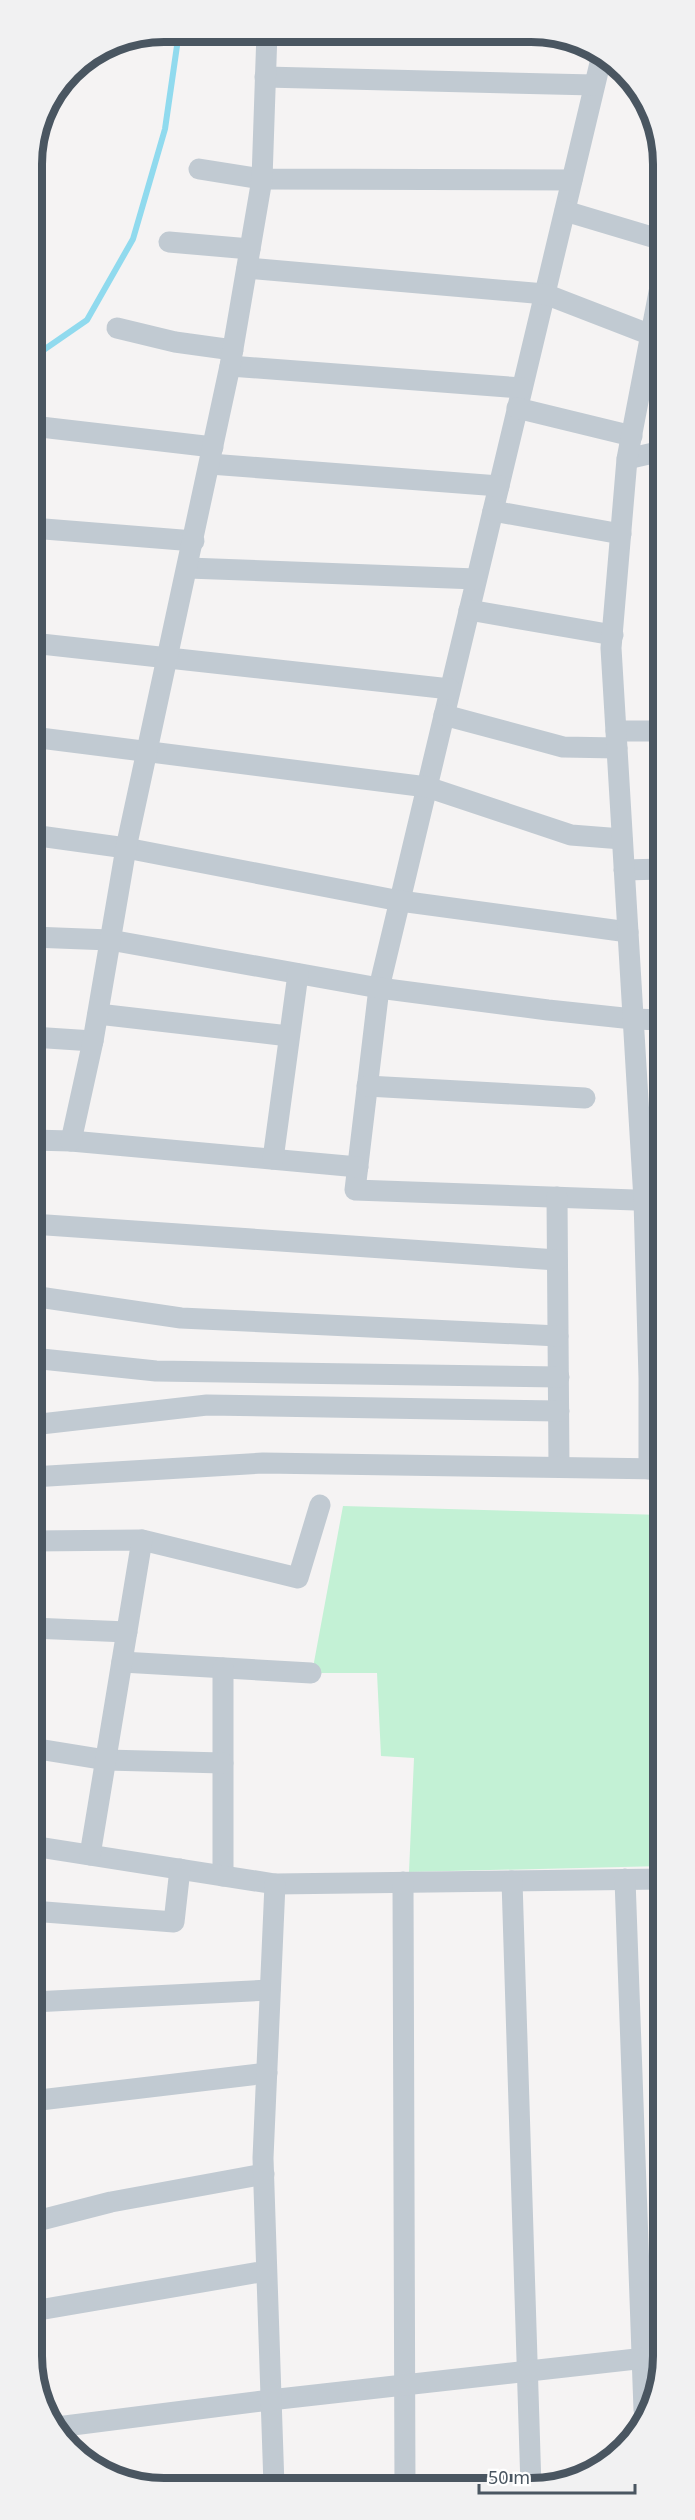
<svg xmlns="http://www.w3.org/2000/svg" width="695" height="2520" viewBox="0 0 695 2520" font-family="'Noto Sans',sans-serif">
  <rect width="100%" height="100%" fill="#f5f3f3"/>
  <path fill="#c3f1d5" d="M 343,1506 L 663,1515 L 663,1866 L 409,1872 L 414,1758 L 381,1756 L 377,1673 L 312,1673 Z"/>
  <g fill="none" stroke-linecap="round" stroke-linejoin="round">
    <path stroke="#90daee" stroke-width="6" d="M 32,358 L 87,320 L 133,239 L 165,129 L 179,32"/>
    <g stroke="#c1cad2" stroke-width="21">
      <path d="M 601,59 L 379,988 L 355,1190 L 663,1201"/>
      <path d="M 265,77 L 594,85"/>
      <path d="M 199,169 L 262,179 L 572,180"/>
      <path d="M 565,211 L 662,240"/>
      <path d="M 169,242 L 250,249"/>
      <path d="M 247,268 L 545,294 L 651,335"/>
      <path d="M 117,328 L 175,342 L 233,350"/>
      <path d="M 230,366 L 522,388"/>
      <path d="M 517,408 L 632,436"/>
      <path d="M 32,426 L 213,447"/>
      <path d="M 627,459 L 662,451"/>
      <path d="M 210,464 L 499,486"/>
      <path d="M 493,511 L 621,534"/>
      <path d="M 32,528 L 194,541"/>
      <path d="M 188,568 L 476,579"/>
      <path d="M 469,610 L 613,635"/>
      <path d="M 32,643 L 450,689"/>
      <path d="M 444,715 L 563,747 L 617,748"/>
      <path d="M 616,731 L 663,731"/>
      <path d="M 32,737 L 427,787 L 571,835 L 622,839"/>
      <path d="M 32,835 L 126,848 L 400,901 L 628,932"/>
      <path d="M 624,870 L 663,869"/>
      <path d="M 32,937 L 110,940 L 379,988 L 548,1010 L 633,1019 L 663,1020"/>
      <path d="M 98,1014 L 289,1036"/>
      <path d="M 32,1037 L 93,1041"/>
      <path d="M 367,1086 L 585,1098"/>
      <path d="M 32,1140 L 71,1141 L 358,1167"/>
      <path d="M 71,1141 L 93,1041 L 126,848 L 230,366 L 262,179 L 267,32"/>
      <path d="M 273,1159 L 298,974"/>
      <path d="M 557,1197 L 559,1467"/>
      <path d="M 32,1224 L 557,1260"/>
      <path d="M 32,1296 L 181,1318 L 558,1336"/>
      <path d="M 32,1358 L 156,1371 L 559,1377"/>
      <path d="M 32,1425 L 207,1405 L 559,1411"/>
      <path d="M 649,1469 L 649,1378 L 644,1200 L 611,648 L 627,459 L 660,287 L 662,251"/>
      <path d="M 32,1477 L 263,1463 L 662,1469"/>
      <path d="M 32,1541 L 142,1540 L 298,1578 L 320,1505"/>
      <path d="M 32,1628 L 127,1632"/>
      <path d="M 122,1662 L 311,1673"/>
      <path d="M 223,1668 L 223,1876"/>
      <path d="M 32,1748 L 106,1760 L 223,1763"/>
      <path d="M 32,1846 L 275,1884 L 663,1879"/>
      <path d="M 90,1855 L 142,1540"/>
      <path d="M 625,1879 L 644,2410"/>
      <path d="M 512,1881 L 531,2487"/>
      <path d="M 403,1882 L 405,2487"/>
      <path d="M 32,1911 L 174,1922 L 180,1869"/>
      <path d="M 33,2002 L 270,1990"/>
      <path d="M 33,2103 L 40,2100 L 267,2073"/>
      <path d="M 33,2222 L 111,2202 L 264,2174"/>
      <path d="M 33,2311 L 266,2271"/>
      <path d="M 57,2427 L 270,2400 L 663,2356"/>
      <path d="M 274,2486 L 263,2158 L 275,1884"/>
    </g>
  </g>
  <path d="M0 0H695V2520H0ZM164 42H531A122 122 0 0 1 653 164V2356A122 122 0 0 1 531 2478H164A122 122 0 0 1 42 2356V164A122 122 0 0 1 164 42Z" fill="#f1f1f2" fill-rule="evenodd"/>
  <path fill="none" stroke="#4a5661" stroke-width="8" d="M164 42H531A122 122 0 0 1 653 164V2356A122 122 0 0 1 531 2478H164A122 122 0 0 1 42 2356V164A122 122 0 0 1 164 42Z"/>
  <path d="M479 2484v9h156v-9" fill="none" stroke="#4a5661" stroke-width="3"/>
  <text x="488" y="2484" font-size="18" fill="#4a5661" stroke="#ffffff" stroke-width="4.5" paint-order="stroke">50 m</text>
</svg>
